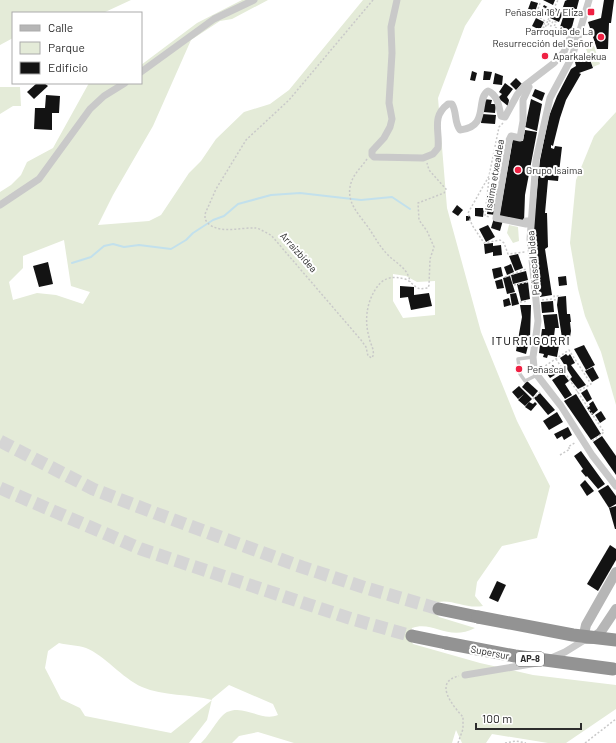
<svg xmlns="http://www.w3.org/2000/svg" width="616" height="743" viewBox="0 0 616 743" font-family="Barlow,sans-serif">
  <rect width="100%" height="100%" fill="#fff"/>
  <g fill="#e4ebd8" fill-rule="evenodd">
    <path d="M 0,0 L 131,0 L 103,13 L 13,13 L 13,38 L 0,45 Z"/>
    <path d="M 242,0 L 268,0 L 232,19 L 220,21 L 191,40 L 153,126 L 113,195 L 98,225 L 149,221 L 161,215 L 189,173 L 201,161 L 216,139 L 244,112 L 270,104 L 289,90 L 363,0 L 482,0 L 465,26 L 438,98 L 447,208 L 481,332 L 517,421 L 550,486 L 537,538 L 502,546 L 477,582 L 475,596 L 483,606 C 465,609 453,599 438,602 L 435,613 L 439,617 L 475,628 C 448,642 433,620 412,628 L 409,637 L 413,644 L 480,663 L 533,675 L 616,685 L 616,709 L 566,743 L 548,743 L 492,734 L 486,743 L 462,743 L 456,730 L 452,743 L 294,743 L 258,732 L 239,736 L 232,743 L 201,743 C 209,736 219,716 227,712 C 245,704 261,722 278,715 L 273,704 L 229,685 L 212,699 L 207,720 L 189,743 L 0,743 L 0,192 L 11,185 L 21,175 L 27,162 L 53,148 L 89,83 L 141,83 L 141,65 L 197,23 ZM 64,240 L 71,286 L 90,292 L 83,304 L 56,295 L 37,293 L 13,300 L 9,282 L 23,268 L 23,256 ZM 393,274 L 406,276 L 417,282 L 435,281 L 435,315 L 403,318 L 393,301 ZM 59,643 C 67,645 78,645 86,648 C 104,655 122,678 142,687 C 163,696 190,694 212,700 L 171,733 L 85,716 L 80,708 L 61,699 L 45,668 L 48,651 Z"/>
    <path d="M 594,46 L 600,64 L 593,67 L 586,49 Z"/>
    <path d="M 0,87 L 20,87 L 21,106 L 13,106 L 0,114 Z"/>
    <path d="M 616,112 L 616,405 L 601,352 L 585,316 L 578,289 L 570,243 L 576,180 L 594,136 Z"/>
    <path d="M 509,225 L 518,227 L 519,241 L 513,243 L 507,233 Z"/>
  </g>
  <g fill="none" stroke-linecap="round" stroke-linejoin="round">
    <path stroke="#c2e0ec" stroke-width="2" d="M 72,263 L 91,257 L 104,246 L 113,244 L 124,247 L 139,245 L 171,249 L 186,240 L 193,233 L 213,220 L 224,216 L 238,204 L 271,195 L 300,193 L 361,200 L 392,197 L 410,209"/>
  </g>
  <g fill="#131313">
    <path d="M 543,0 L 555,0 L 553,5 Z"/>
    <path d="M 567,0 L 579,0 L 571,31 L 560,27 L 565,11 L 562,10 L 565,1 Z"/>
    <path d="M 604,0 L 614,0 L 611,23 L 609,23 L 608,49 L 597,49 L 588,22 L 601,18 Z"/>
    <path d="M 531,1 L 538,3 L 534,15 L 527,12 Z"/>
    <path d="M 544,5 L 551,9 L 547,16 L 540,12 Z"/>
    <path d="M 555,8 L 563,13 L 559,22 L 550,18 Z"/>
    <path d="M 536,18 L 544,22 L 540,30 L 532,26 Z"/>
    <path d="M 589,57 L 593,68 L 579,73 L 581,74 L 566,100 L 560,118 L 553,146 L 551,145 L 551,148 L 554,149 L 555,146 L 562,147 L 558,181 L 548,180 L 545,213 L 547,213 L 548,247 L 545,249 L 552,295 L 540,297 L 536,270 L 533,229 L 540,160 L 549,116 L 557,96 L 571,69 L 576,66 L 575,62 Z"/>
    <path d="M 472,71 L 477,73 L 475,81 L 470,80 Z"/>
    <path d="M 484,71 L 492,72 L 490,80 L 483,80 Z"/>
    <path d="M 495,73 L 503,76 L 502,85 L 493,84 Z"/>
    <path d="M 516,78 L 522,84 L 516,90 L 510,84 Z"/>
    <path d="M 37,83 L 44,83 L 48,86 L 34,99 L 27,92 Z"/>
    <path d="M 505,83 L 513,89 L 507,97 L 509,100 L 508,106 L 498,98 L 502,94 L 499,92 Z"/>
    <path d="M 535,89 L 545,93 L 542,101 L 532,96 Z"/>
    <path d="M 46,95 L 60,96 L 59,113 L 52,113 L 52,130 L 34,129 L 35,108 L 45,108 Z"/>
    <path d="M 484,99 L 492,100 L 491,104 L 496,104 L 495,113 L 483,112 Z"/>
    <path d="M 531,99 L 542,104 L 537,131 L 525,127 Z"/>
    <path d="M 482,114 L 496,115 L 495,124 L 481,123 Z"/>
    <path d="M 525,130 L 537,132 L 525,195 L 524,222 L 499,218 L 513,139 L 523,141 Z"/>
    <path d="M 491,188 L 499,189 L 496,215 L 487,214 Z"/>
    <path d="M 457,205 L 463,210 L 458,216 L 452,212 Z"/>
    <path d="M 475,208 L 484,208 L 483,217 L 475,216 Z"/>
    <path d="M 466,216 L 470,216 L 471,220 L 466,221 Z"/>
    <path d="M 494,218 L 503,220 L 500,231 L 491,228 Z"/>
    <path d="M 488,225 L 495,237 L 486,242 L 479,229 Z"/>
    <path d="M 493,243 L 493,246 L 501,245 L 502,255 L 493,256 L 493,252 L 485,254 L 484,244 Z"/>
    <path d="M 518,254 L 523,268 L 515,271 L 509,256 Z"/>
    <path d="M 48,262 L 53,284 L 39,287 L 33,266 Z"/>
    <path d="M 511,264 L 514,272 L 507,275 L 504,267 Z"/>
    <path d="M 501,267 L 503,276 L 494,279 L 492,269 Z"/>
    <path d="M 526,271 L 528,280 L 513,284 L 511,275 Z"/>
    <path d="M 510,276 L 515,292 L 507,294 L 503,278 Z"/>
    <path d="M 566,276 L 567,285 L 559,286 L 558,277 Z"/>
    <path d="M 502,279 L 504,288 L 497,289 L 495,281 Z"/>
    <path d="M 528,282 L 530,299 L 521,301 L 517,284 Z"/>
    <path d="M 400,286 L 414,287 L 414,295 L 429,293 L 432,306 L 411,310 L 408,297 L 400,298 Z"/>
    <path d="M 516,293 L 519,304 L 512,306 L 510,294 Z"/>
    <path d="M 566,296 L 567,314 L 570,314 L 571,322 L 570,322 L 571,331 L 570,337 L 562,338 L 557,305 L 558,297 Z"/>
    <path d="M 509,298 L 511,305 L 504,307 L 503,300 Z"/>
    <path d="M 553,301 L 554,312 L 542,313 L 541,302 Z"/>
    <path d="M 520,305 L 531,305 L 530,338 L 526,354 L 516,351 L 522,317 Z"/>
    <path d="M 557,314 L 559,328 L 555,328 L 553,345 L 559,346 L 557,357 L 548,355 L 547,358 L 543,357 L 544,354 L 539,353 L 542,329 L 545,329 L 543,315 Z"/>
    <path d="M 584,345 L 595,365 L 586,370 L 574,349 Z"/>
    <path d="M 566,354 L 568,356 L 570,354 L 575,363 L 571,365 L 586,385 L 578,389 L 570,379 L 572,377 L 560,358 Z"/>
    <path d="M 553,365 L 558,373 L 550,378 L 545,371 Z"/>
    <path d="M 593,367 L 599,378 L 592,382 L 585,371 Z"/>
    <path d="M 563,373 L 569,381 L 565,384 L 572,395 L 565,399 L 552,380 Z"/>
    <path d="M 527,381 L 538,391 L 533,397 L 522,387 Z"/>
    <path d="M 519,386 L 532,399 L 525,406 L 518,400 L 524,394 L 518,399 L 512,392 Z"/>
    <path d="M 587,389 L 592,399 L 587,402 L 581,393 Z"/>
    <path d="M 540,393 L 555,410 L 548,415 L 534,398 Z"/>
    <path d="M 576,394 L 601,434 L 591,440 L 564,401 Z"/>
    <path d="M 593,401 L 598,410 L 592,415 L 587,408 L 590,406 L 589,404 Z"/>
    <path d="M 529,402 L 533,404 L 535,402 L 537,404 L 531,411 L 525,407 Z"/>
    <path d="M 601,411 L 606,419 L 600,423 L 595,415 Z"/>
    <path d="M 557,412 L 563,422 L 549,430 L 543,421 Z"/>
    <path d="M 568,427 L 572,435 L 564,440 L 562,436 L 557,439 L 554,434 Z"/>
    <path d="M 602,436 L 616,456 L 616,475 L 593,442 Z"/>
    <path d="M 581,451 L 605,484 L 598,489 L 587,476 L 586,477 L 581,471 L 583,469 L 574,456 Z"/>
    <path d="M 585,480 L 594,491 L 587,496 L 580,485 Z"/>
    <path d="M 608,485 L 616,496 L 616,504 L 609,508 L 598,491 Z"/>
    <path d="M 616,506 L 616,529 L 615,529 L 609,508 Z"/>
    <path d="M 610,545 L 616,549 L 616,560 L 598,591 L 587,584 Z"/>
    <path d="M 497,581 L 506,585 L 498,602 L 489,598 Z"/>
  </g>
  <g fill="none" stroke-linecap="round" stroke-linejoin="round">
    <g stroke="#d5d5d5" stroke-width="13" stroke-dasharray="13 6" stroke-linecap="butt">
      <path d="M 0,441 L 93,489 L 155,513 L 296,565 L 366,588 L 439,609"/>
      <path d="M 0,488 L 141,549 L 352,619 L 412,636"/>
    </g>
    <g stroke="#c9c9c9" stroke-width="1.5" stroke-dasharray="2 2" stroke-linecap="butt">
      <path d="M 373,0 L 289,100 L 246,140 L 216,189 L 205,214 L 205,219 C 214,236 240,227 256,228 C 261,229 266,233 271,235 L 361,340 L 366,347 L 368,356 L 372,358 C 376,351 370,344 369,337 C 364,319 367,301 377,287 C 384,277 393,276 405,279 C 411,281 414,287 420,289 L 428,288 L 429,285 L 430,259 L 434,247 L 427,231 L 419,220 L 418,203 L 444,193 L 446,189 L 429,170 L 427,163"/>
      <path d="M 540,3 L 537,12 L 539,17 L 545,21 L 543,27 L 545,28 L 548,20 L 550,21 L 548,25 L 551,26 L 553,21 L 556,22 L 554,27 L 565,31"/>
      <path d="M 548,20 L 558,0"/>
      <path d="M 503,123 L 499,127 L 489,176 L 468,213 L 472,225 L 484,243 L 500,240 L 504,243 L 508,254 L 525,252"/>
      <path d="M 367,159 C 361,168 352,175 350,187 C 347,205 361,216 370,230 C 376,239 380,247 388,255 C 397,264 408,268 410,282"/>
      <path d="M 489,178 L 485,216 L 490,217"/>
      <path d="M 505,277 L 526,269"/>
      <path d="M 514,285 L 528,282"/>
      <path d="M 542,300 L 552,299 L 555,300 L 554,296 L 561,296"/>
      <path d="M 520,302 L 528,301"/>
      <path d="M 556,359 L 604,432 L 591,442"/>
      <path d="M 542,368 L 569,350 L 591,384 L 577,392"/>
      <path d="M 533,399 L 540,392"/>
      <path d="M 560,455 L 570,449 L 568,447 L 576,442"/>
      <path d="M 458,743 L 463,729 L 463,717 C 454,707 432,682 459,676"/>
      <path d="M 505,743 L 516,741 L 526,743"/>
      <path d="M 585,743 L 616,719"/>
    </g>
    <path stroke="#c9c9c9" stroke-width="3.5" d="M 533,357 L 518,359 L 520,374 L 525,381 L 537,375"/>
    <g stroke="#c9c9c9" stroke-width="7">
      <path d="M 397,0 L 391,27 L 392,53 L 389,103 L 392,119 L 390,127 L 384,138 L 372,151 L 372,155 L 374,157 L 423,158 L 433,154 L 438,148 C 440,131 431,117 448,104 L 452,104 C 457,112 454,122 460,130 C 490,127 475,99 488,91 C 498,95 499,107 501,116 L 505,117 L 517,95 L 524,86 L 554,63 L 564,52 L 572,33 L 579,35"/>
      <path d="M 589,0 L 572,57 L 550,98 L 536,160 L 530,239 L 538,321 L 533,357 L 534,367 L 537,375 L 561,406 L 592,455 L 616,486"/>
      <path d="M 141,72 L 214,19 L 254,0"/>
      <path d="M 529,87 L 523,100 L 523,121 L 520,138 L 511,136 L 509,140 L 496,218 L 526,224 L 526,221 L 530,221"/>
      <path d="M 0,205 L 39,179 L 90,109 L 104,96 L 125,83"/>
      <path d="M 549,659 L 565,652 L 586,639"/>
      <path d="M 465,675 L 537,663"/>
    </g>
    <path stroke="#b6b6b6" stroke-width="10" d="M 616,572 L 586,625 L 584,634 L 586,639 L 591,639 L 600,633 L 616,609"/>
    <g stroke="#939393" stroke-width="13">
      <path d="M 439,609 L 478,617"/>
      <path d="M 412,636 L 446,643"/>
    </g>
    <g stroke="#939393" stroke-width="13">
      <path d="M 478,617 L 573,635 L 616,640"/>
      <path d="M 446,643 L 515,656 L 613,669"/>
    </g>
  </g>
  <g fill="#ef2143" stroke="#fff" stroke-width="1.5">
    <rect x="587" y="8" width="8" height="8" rx="2"/>
    <circle cx="601" cy="37" r="4"/>
    <circle cx="545" cy="56" r="4"/>
    <circle cx="518" cy="170" r="4"/>
    <circle cx="519" cy="369" r="4"/>
  </g>
  <g text-anchor="middle" stroke-width="4" stroke-linejoin="round" paint-order="stroke">
    <rect fill="#fff" stroke="#6b6b6b" stroke-width="1" x="516" y="652" width="28" height="14" rx="3"/>
    <g font-size="9" font-weight="bold" fill="#2c2c2c">
      <text x="530" y="662">AP-8</text>
    </g>
    <g font-size="10" fill="#2c2c2c" stroke="#fff" text-anchor="start">
      <text x="583" y="16" text-anchor="end">Peñascal 16 / Eliza</text>
      <text x="593" y="35" text-anchor="end">Parroquia de La<tspan x="593" dy="12">Resurrección del Señor</tspan></text>
      <text x="553" y="60">Aparkalekua</text>
      <text x="526" y="174">Grupo Isaima</text>
      <text x="527" y="373">Peñascal</text>
    </g>
    <g font-size="10" fill="#2c2c2c" stroke="#fff">
      <text transform="translate(494 175) rotate(-80)" y="4">Isaima etxealdea</text>
      <text transform="translate(299 252) rotate(48)" y="4">Arraizbidea</text>
      <text transform="translate(533 263) rotate(-95)" y="4">Peñascal bidea</text>
      <text transform="translate(490 652) rotate(11)" y="4">Supersur</text>
    </g>
    <g font-size="12" letter-spacing="1" fill="#000" stroke="#fff">
      <text x="531" y="345">ITURRIGORRI</text>
    </g>
  </g>
  <rect x="12" y="12" width="130" height="72" fill="#ffffff" stroke="#ababab"/>
  <rect x="20" y="25" width="20" height="6" fill="#b6b6b6" stroke="#ababab"/>
  <text x="48" y="32" font-size="12" fill="#2c2c2c">Calle</text>
  <rect x="20" y="42" width="20" height="12" fill="#e4ebd8" stroke="#ababab"/>
  <text x="48" y="52" font-size="12" fill="#2c2c2c">Parque</text>
  <rect x="20" y="62" width="20" height="12" fill="#131313" stroke="#ababab"/>
  <text x="48" y="72" font-size="12" fill="#2c2c2c">Edificio</text>
  <path d="M476 723v6h105v-6" fill="none" stroke="#2c2c2c" stroke-width="2"/>
  <text x="482" y="723" font-size="12" fill="#2c2c2c" stroke="#ffffff" stroke-width="3" paint-order="stroke">100 m</text>
</svg>
